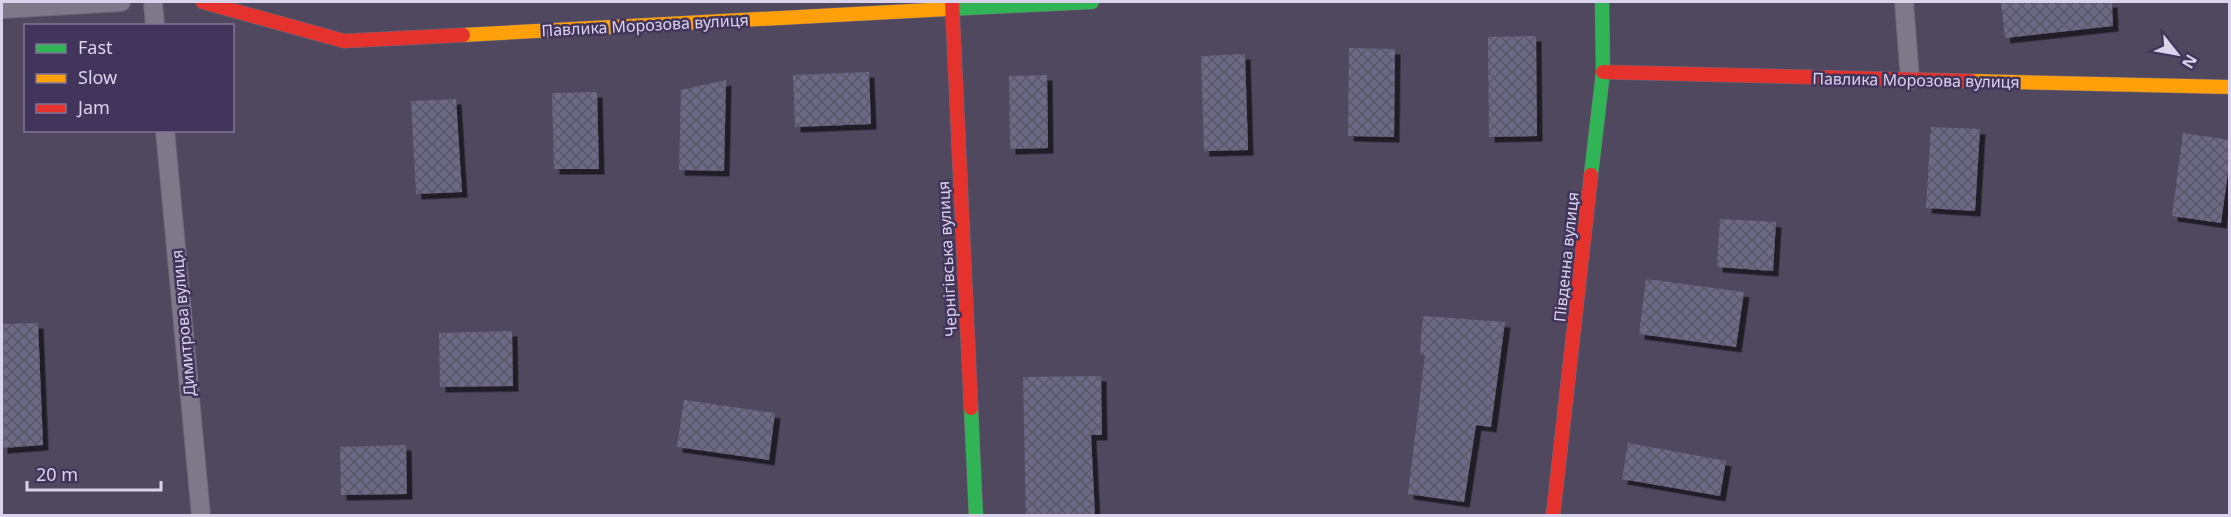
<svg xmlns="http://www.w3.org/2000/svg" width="2231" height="517" viewBox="0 0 2231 517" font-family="'Noto Sans',sans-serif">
  <defs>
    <pattern id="building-cross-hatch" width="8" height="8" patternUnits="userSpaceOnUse" patternTransform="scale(1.5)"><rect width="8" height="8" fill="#6d6a85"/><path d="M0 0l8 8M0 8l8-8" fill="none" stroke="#595769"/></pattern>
    <filter id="shadow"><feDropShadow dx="5.5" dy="5.5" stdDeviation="0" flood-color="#0009"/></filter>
  </defs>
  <rect width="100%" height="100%" fill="#50485e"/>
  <g fill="url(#building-cross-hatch)" filter="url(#shadow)">
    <path d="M 2001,2 L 2112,2 L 2113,26 L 2005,38 Z"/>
    <path d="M 1536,36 L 1537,136 L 1489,137 L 1488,37 Z"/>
    <path d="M 1349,48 L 1395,49 L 1394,137 L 1348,136 Z"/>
    <path d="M 1245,54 L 1248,150 L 1204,151 L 1201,56 Z"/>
    <path d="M 869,72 L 871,124 L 795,127 L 793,75 Z"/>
    <path d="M 1047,75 L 1048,148 L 1010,149 L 1009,76 Z"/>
    <path d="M 726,80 L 724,171 L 679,170 L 681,90 Z"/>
    <path d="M 597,92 L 599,169 L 554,169 L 552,93 Z"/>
    <path d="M 456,99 L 462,192 L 416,194 L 411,101 Z"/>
    <path d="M 1931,127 L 1980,129 L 1975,211 L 1926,208 Z"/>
    <path d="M 2183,133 L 2229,140 L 2229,165 L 2221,223 L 2172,216 Z"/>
    <path d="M 1720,219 L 1776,222 L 1773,271 L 1717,267 Z"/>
    <path d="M 1646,279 L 1744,292 L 1736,347 L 1639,334 Z"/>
    <path d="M 1423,316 L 1505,322 L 1491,427 L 1476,425 L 1464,502 L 1408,494 L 1425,355 L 1420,354 Z"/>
    <path d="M 38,323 L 43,445 L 2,448 L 2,324 Z"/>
    <path d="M 512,331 L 513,386 L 440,387 L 439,333 Z"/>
    <path d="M 1101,376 L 1102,435 L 1091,435 L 1095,516 L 1026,516 L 1023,377 Z"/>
    <path d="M 684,400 L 775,413 L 769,460 L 677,447 Z"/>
    <path d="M 1628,443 L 1726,461 L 1720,496 L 1622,479 Z"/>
    <path d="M 406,445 L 407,494 L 341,495 L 340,447 Z"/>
  </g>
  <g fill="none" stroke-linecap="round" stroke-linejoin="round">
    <defs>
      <g id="street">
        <path d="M 153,2 L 155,26"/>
        <path d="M 1904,2 L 1910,80"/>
        <path d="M 2,9 L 121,2"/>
        <path d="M 165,130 L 201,516"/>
      </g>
      <g id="fast">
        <path d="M 948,9 L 1092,2"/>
        <path d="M 1591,175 L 1603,72 L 1602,2"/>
        <path d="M 971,408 L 976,516"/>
      </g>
      <g id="slow">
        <path d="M 463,35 L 948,9"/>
        <path d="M 1971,81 L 2230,87"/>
      </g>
      <g id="jam">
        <path d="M 203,2 L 344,41 L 463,35"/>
        <path d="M 952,2 L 971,408"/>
        <path d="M 1603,72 L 1971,81"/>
        <path d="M 1553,516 L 1591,175"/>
      </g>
    </defs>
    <use href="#street" stroke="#6d667a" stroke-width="20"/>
    <use href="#fast" stroke="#6d667a" stroke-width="15"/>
    <use href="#slow" stroke="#6d667a" stroke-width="15"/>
    <use href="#jam" stroke="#6d667a" stroke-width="15"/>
    <use href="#street" stroke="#7e7888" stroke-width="18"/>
    <use href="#fast" stroke="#30b455" stroke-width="14"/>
    <use href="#slow" stroke="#ff9f0a" stroke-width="14"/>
    <use href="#jam" stroke="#e5322d" stroke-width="14"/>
  </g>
  <g text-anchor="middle" stroke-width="5" stroke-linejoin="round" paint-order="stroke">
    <g font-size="16" fill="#dad3ec" stroke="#42355c">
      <text transform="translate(645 25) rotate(-3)" y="6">Павлика Морозова вулиця</text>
      <text transform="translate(1916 80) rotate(1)" y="6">Павлика Морозова вулиця</text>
      <text transform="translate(1566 257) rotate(-84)" y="6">Південна вулиця</text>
      <text transform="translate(947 259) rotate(-93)" y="6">Чернігівська вулиця</text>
      <text transform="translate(183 323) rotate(-95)" y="6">Димитрова вулиця</text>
    </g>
  </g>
  <rect width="2231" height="517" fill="none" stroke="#dad3ec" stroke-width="6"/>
  <rect x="24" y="24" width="210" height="108" fill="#42355c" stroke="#7f7496" stroke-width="1.5"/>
  <rect x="36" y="44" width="30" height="9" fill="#30b455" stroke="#7f7496" stroke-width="1.5"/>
  <text x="78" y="54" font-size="18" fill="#dad3ec">Fast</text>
  <rect x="36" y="74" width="30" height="9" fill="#ff9f0a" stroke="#7f7496" stroke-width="1.5"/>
  <text x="78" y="84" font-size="18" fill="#dad3ec">Slow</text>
  <rect x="36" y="104" width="30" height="9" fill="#e5322d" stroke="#7f7496" stroke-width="1.5"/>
  <text x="78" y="114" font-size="18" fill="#dad3ec">Jam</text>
  <g transform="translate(2177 54) rotate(121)" stroke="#42355c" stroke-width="4.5" paint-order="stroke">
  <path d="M0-4.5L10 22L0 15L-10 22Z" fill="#dad3ec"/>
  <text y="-9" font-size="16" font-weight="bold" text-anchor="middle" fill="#dad3ec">N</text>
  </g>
  <path d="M27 481v9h134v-9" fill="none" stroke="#dad3ec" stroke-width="3"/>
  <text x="36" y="481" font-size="18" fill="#dad3ec" stroke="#42355c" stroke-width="4.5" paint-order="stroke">20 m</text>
</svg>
